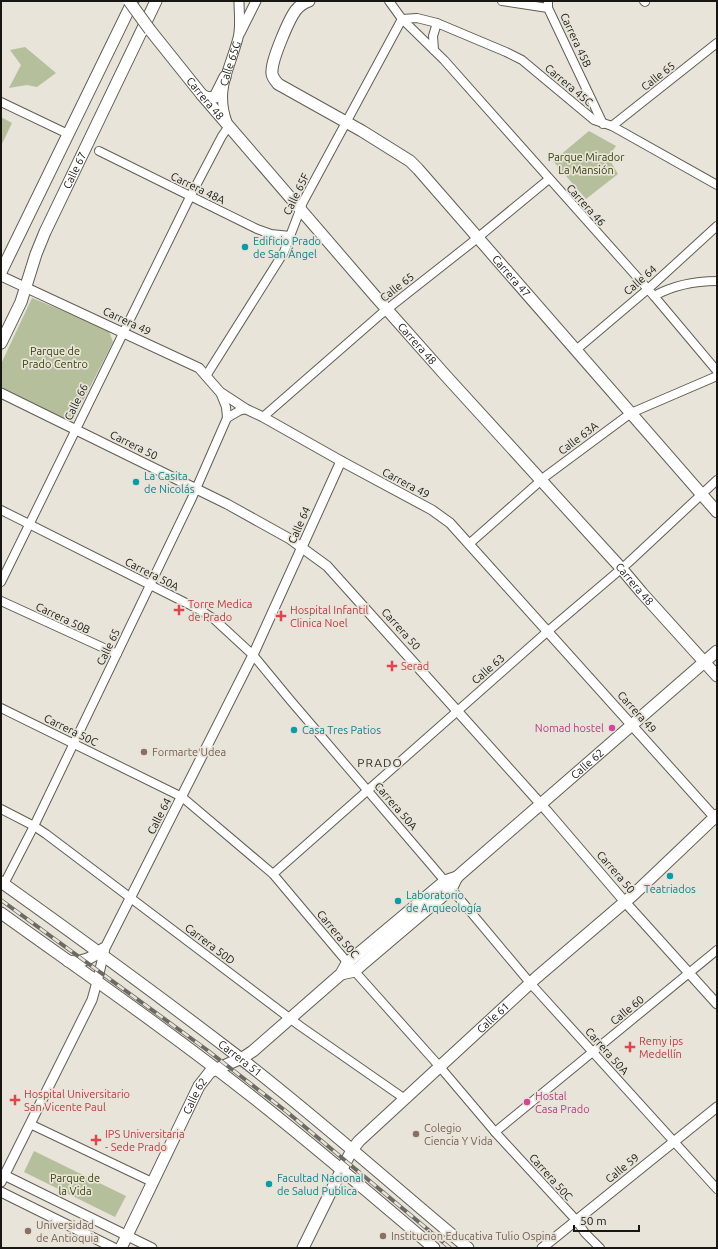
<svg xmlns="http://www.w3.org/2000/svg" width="718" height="1249" viewBox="0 0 718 1249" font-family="Ubuntu,sans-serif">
  <rect width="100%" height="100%" fill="#e8e4d9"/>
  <g fill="#b5bf9b">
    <path d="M 25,47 L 56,73 L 37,87 L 27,85 L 9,88 L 21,65 L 10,50 Z"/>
    <path d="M 1,117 L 12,123 L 1,146 Z"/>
    <path d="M 589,131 L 616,146 L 608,157 L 618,174 L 586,199 L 553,161 Z"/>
    <path d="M 32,298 L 108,329 L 113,342 L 72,422 L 1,387 L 1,364 Z"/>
    <path d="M 34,1151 L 126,1196 L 115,1217 L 24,1172 Z"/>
  </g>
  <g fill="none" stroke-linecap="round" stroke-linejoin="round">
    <defs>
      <g id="minor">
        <path d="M 389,1 L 402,19 L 444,60 L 654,296 L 717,371"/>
        <path d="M 502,1 L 548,8"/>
        <path d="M 548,1 L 548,8 L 603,124"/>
        <path d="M 644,1 L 645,2"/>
        <path d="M 402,19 L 417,18 L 437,23 L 506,52 L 522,60 L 594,120 L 612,126 L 717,185"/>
        <path d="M 434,50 L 433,36 L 437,23"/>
        <path d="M 1,102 L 68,134"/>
        <path d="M 612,126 L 717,43"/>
        <path d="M 99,151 L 257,229 L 271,234 L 290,236"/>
        <path d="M 654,296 C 674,285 694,281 717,281"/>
        <path d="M 576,350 L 648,289 L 717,226"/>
        <path d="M 206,376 L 284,252 L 303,202 L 402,19"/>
        <path d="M 220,392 L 226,407 L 227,418"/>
        <path d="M 263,417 L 381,314 L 470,244 L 549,179"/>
        <path d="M 1,510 L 200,610 L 214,619 L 253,655 L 291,701 L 433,867 L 531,984 L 717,1189"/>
        <path d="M 469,544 L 546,476 L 631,413 L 717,376"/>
        <path d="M 1,582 L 190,197 L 222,136 L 229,126"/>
        <path d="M 1,601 L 117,654"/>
        <path d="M 1,708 L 182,797 L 273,874 L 358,975 L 440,1067 L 495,1132 L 576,1220 L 585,1233 L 600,1248"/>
        <path d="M 1,809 L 34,826 L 46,834 L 300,1026 L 405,1099"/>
        <path d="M 273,874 L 548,631 L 628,563 L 717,480"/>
        <path d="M 4,884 L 34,826 L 192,498 L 227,418 L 239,411 L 246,409"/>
        <path d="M 30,1124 L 152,1182"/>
        <path d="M 495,1132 L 717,950"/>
      </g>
      <g id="tertiary">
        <path d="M 240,33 L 256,1"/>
        <path id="s1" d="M 227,122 C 215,89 230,69 238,38 C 241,27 239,13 239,1"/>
        <path d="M 1,276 L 199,368 L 220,392 L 246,409 L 263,417 L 341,461 L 432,510 L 450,523 L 717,820"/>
        <path d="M 1,393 L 227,504 L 290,539 L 327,566 L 547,811 L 625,902 L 717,1004"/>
        <path d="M 4,1175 L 152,1248"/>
        <path d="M 1,1182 L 92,1000 L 97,982 L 105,948 L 253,655 L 341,461"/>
        <path d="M 1,1192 L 114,1248"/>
        <path d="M 542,1248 L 717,1107"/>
      </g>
      <g id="secondary">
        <path id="s2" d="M 309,1 C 304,3 299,6 296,10 C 289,19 272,59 272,71 C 271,76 275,80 278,84 L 362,131 L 410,161 L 418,169 L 717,512"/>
        <path id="s3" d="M 150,30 L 202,95 L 375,296 L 446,376 L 621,568 L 642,593 L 717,676"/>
        <path d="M 202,95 L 208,98 L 215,97 L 225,77"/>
        <path d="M 1,272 L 133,1"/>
        <path id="s4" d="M 1,343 L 21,302 L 36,254 L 45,232 L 156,1"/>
        <path id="s5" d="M 1,882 C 81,939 162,998 240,1058 C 318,1118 392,1185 468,1248"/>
        <path d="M 1,913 C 86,974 173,1034 255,1099 C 316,1147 375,1198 434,1248"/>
        <path d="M 68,961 C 82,964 93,957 103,949"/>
        <path d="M 341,974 L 355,971 L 365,962 L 451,889 L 457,877"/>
        <path id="s6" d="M 121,1248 L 199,1086 L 210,1072 L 244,1057 L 253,1051 L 341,974 L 347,963 L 445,881 L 457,877 L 465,870 L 717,651"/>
        <path id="s7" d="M 303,1248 L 342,1169 L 352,1150 L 359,1141 L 537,977 L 633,895 L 717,815"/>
      </g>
    </defs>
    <use href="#minor" stroke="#615d54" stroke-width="10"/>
    <use href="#tertiary" stroke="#615d54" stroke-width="11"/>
    <use href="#secondary" stroke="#615d54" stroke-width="13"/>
    <use href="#minor" stroke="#fff" stroke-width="8"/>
    <use href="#tertiary" stroke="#fff" stroke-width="9"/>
    <use href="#secondary" stroke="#fff" stroke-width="11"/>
    <defs>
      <path id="rail" d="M 1,900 L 207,1050 L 287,1112 L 450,1248"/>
    </defs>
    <use href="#rail" stroke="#6c6a63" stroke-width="4"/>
    <use href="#rail" stroke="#e8e4d9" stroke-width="2.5" stroke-dasharray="8" stroke-linecap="butt"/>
    <defs>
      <path id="secondary-bridge" d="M 129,1 L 150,30"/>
    </defs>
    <use href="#secondary-bridge" stroke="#615d54" stroke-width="13" stroke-linecap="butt"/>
    <use href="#secondary-bridge" stroke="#fff" stroke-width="11"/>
  </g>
  <g fill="#0f9aa8" stroke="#e8e4d9" stroke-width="1.5">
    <circle cx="245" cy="247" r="4"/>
    <circle cx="136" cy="482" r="4"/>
    <circle cx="294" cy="730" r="4"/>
    <circle cx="670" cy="876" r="4"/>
    <circle cx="398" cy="901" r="4"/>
    <circle cx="269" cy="1184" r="4"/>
  </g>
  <g fill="#e0444e" stroke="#e8e4d9" stroke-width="1.5">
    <path d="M177 604h4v4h4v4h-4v4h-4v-4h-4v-4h4z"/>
    <path d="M279 610h4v4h4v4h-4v4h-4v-4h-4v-4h4z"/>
    <path d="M390 660h4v4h4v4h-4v4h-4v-4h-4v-4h4z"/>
    <path d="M628 1041h4v4h4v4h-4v4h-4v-4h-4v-4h4z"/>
    <path d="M13 1094h4v4h4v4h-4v4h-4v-4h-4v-4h4z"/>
    <path d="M94 1134h4v4h4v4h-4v4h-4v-4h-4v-4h4z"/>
  </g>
  <g fill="#d1479c" stroke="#e8e4d9" stroke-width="1.5">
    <circle cx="612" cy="728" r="4"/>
    <circle cx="527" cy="1102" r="4"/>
  </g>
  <g fill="#8d6e63" stroke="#e8e4d9" stroke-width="1.5">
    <circle cx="144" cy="752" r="4"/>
    <circle cx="416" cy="1134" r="4"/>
    <circle cx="28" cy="1231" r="4"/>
    <circle cx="383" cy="1236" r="4"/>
  </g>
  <g text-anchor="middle" stroke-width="3.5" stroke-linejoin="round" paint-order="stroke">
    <g font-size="11" fill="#171612" stroke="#e8e4d9">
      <text transform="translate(576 40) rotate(65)" y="4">Carrera 45B</text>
      <text dy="4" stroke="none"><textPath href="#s1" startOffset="60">Calle 65G</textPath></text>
      <text transform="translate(658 76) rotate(-38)" y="4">Calle 65</text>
      <text transform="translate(569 85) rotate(40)" y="4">Carrera 45C</text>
      <text dy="4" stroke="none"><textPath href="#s3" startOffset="88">Carrera 48</textPath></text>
      <text dy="4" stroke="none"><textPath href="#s4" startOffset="188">Calle 67</textPath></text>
      <text transform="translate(198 188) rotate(26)" y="4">Carrera 48A</text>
      <text transform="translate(296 194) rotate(-64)" y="4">Calle 65F</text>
      <text transform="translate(586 205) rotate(48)" y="4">Carrera 46</text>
      <text dy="4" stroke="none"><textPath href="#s2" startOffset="403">Carrera 47</textPath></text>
      <text transform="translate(640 280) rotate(-41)" y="4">Calle 64</text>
      <text transform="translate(397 287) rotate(-38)" y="4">Calle 65</text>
      <text transform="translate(127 321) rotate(25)" y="4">Carrera 49</text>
      <text dy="4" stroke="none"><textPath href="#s3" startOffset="412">Carrera 48</textPath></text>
      <text transform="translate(76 402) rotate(-64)" y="4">Calle 66</text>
      <text transform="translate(578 438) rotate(-37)" y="4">Calle 63A</text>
      <text transform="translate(134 445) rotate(26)" y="4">Carrera 50</text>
      <text transform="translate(406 483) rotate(28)" y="4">Carrera 49</text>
      <text transform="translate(299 525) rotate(-66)" y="4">Calle 64</text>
      <text transform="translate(152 574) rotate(27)" y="4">Carrera 50A</text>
      <text dy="4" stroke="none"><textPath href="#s3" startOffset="736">Carrera 48</textPath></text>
      <text transform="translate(63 618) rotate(25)" y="4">Carrera 50B</text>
      <text transform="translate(401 629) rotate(48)" y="4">Carrera 50</text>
      <text transform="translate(108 647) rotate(-64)" y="4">Calle 65</text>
      <text transform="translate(488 669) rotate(-41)" y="4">Calle 63</text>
      <text transform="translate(637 712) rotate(48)" y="4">Carrera 49</text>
      <text transform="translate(71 730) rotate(26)" y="4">Carrera 50C</text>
      <text dy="4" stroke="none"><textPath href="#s6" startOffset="688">Calle 62</textPath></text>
      <text transform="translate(396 806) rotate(49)" y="4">Carrera 50A</text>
      <text transform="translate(159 816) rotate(-63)" y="4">Calle 64</text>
      <text transform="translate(616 872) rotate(49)" y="4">Carrera 50</text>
      <text transform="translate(338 934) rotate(50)" y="4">Carrera 50C</text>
      <text transform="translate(210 944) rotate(37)" y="4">Carrera 50D</text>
      <text transform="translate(627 1010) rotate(-39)" y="4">Calle 60</text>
      <text dy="4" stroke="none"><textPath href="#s7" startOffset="303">Calle 61</textPath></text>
      <text transform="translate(607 1051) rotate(48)" y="4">Carrera 50A</text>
      <text dy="4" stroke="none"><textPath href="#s5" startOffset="297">Carrera 51</textPath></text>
      <text dy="4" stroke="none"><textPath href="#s6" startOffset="169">Calle 62</textPath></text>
      <text transform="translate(622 1168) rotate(-39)" y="4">Calle 59</text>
      <text transform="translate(551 1177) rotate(48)" y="4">Carrera 50C</text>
    </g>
    <g font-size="11" fill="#354105" stroke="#e8e4d9">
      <text x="586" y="161">Parque Mirador<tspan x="586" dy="13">La Mansión</tspan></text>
      <text x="55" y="355">Parque de<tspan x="55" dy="13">Prado Centro</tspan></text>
      <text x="75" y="1182">Parque de<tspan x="75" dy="13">la Vida</tspan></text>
    </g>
    <g font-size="11" fill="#0d838f" stroke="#e8e4d9" text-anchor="start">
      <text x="253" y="245">Edificio Prado<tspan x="253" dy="13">de San Ángel</tspan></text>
      <text x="144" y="480">La Casita<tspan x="144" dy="13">de Nicolás</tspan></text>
      <text x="302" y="734">Casa Tres Patios</text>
      <text x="670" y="893" text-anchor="middle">Teatriados</text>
      <text x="406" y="899">Laboratorio<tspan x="406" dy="13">de Arqueología</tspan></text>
      <text x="277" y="1182">Facultad Nacional<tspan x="277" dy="13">de Salud Publica</tspan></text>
    </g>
    <g font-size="11" fill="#be3a42" stroke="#e8e4d9" text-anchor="start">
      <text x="188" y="608">Torre Medica<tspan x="188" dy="13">de Prado</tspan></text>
      <text x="290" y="614">Hospital Infantil<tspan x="290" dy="13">Clinica Noel</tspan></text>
      <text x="401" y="670">Serad</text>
      <text x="639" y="1045">Remy ips<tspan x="639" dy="13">Medellín</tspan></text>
      <text x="24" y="1098">Hospital Universitario<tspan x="24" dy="13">San Vicente Paul</tspan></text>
      <text x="105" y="1138">IPS Universitaria<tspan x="105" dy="13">- Sede Prado</tspan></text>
    </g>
    <g font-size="11" fill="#b23c85" stroke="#e8e4d9" text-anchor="end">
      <text x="604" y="732">Nomad hostel</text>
      <text x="535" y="1100" text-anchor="start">Hostal<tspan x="535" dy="13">Casa Prado</tspan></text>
    </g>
    <g font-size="11" fill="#785e54" stroke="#e8e4d9" text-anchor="start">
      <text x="152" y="756">Formarte Udea</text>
      <text x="424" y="1132">Colegio<tspan x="424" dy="13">Ciencia Y Vida</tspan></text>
      <text x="36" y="1229">Universidad<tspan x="36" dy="13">de Antioquia</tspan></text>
      <text x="391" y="1240">Institucion Educativa Tulio Ospina</text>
    </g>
    <g font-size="12" letter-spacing="1" fill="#322f26" stroke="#e8e4d9">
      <text x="380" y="767">PRADO</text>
    </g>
  </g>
  <rect width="718" height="1249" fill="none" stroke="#171612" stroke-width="4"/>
  <path d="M574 1225v6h65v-6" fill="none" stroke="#171612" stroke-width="2"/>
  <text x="580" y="1225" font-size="12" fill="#171612" stroke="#e8e4d9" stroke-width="3" paint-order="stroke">50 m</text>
</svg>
